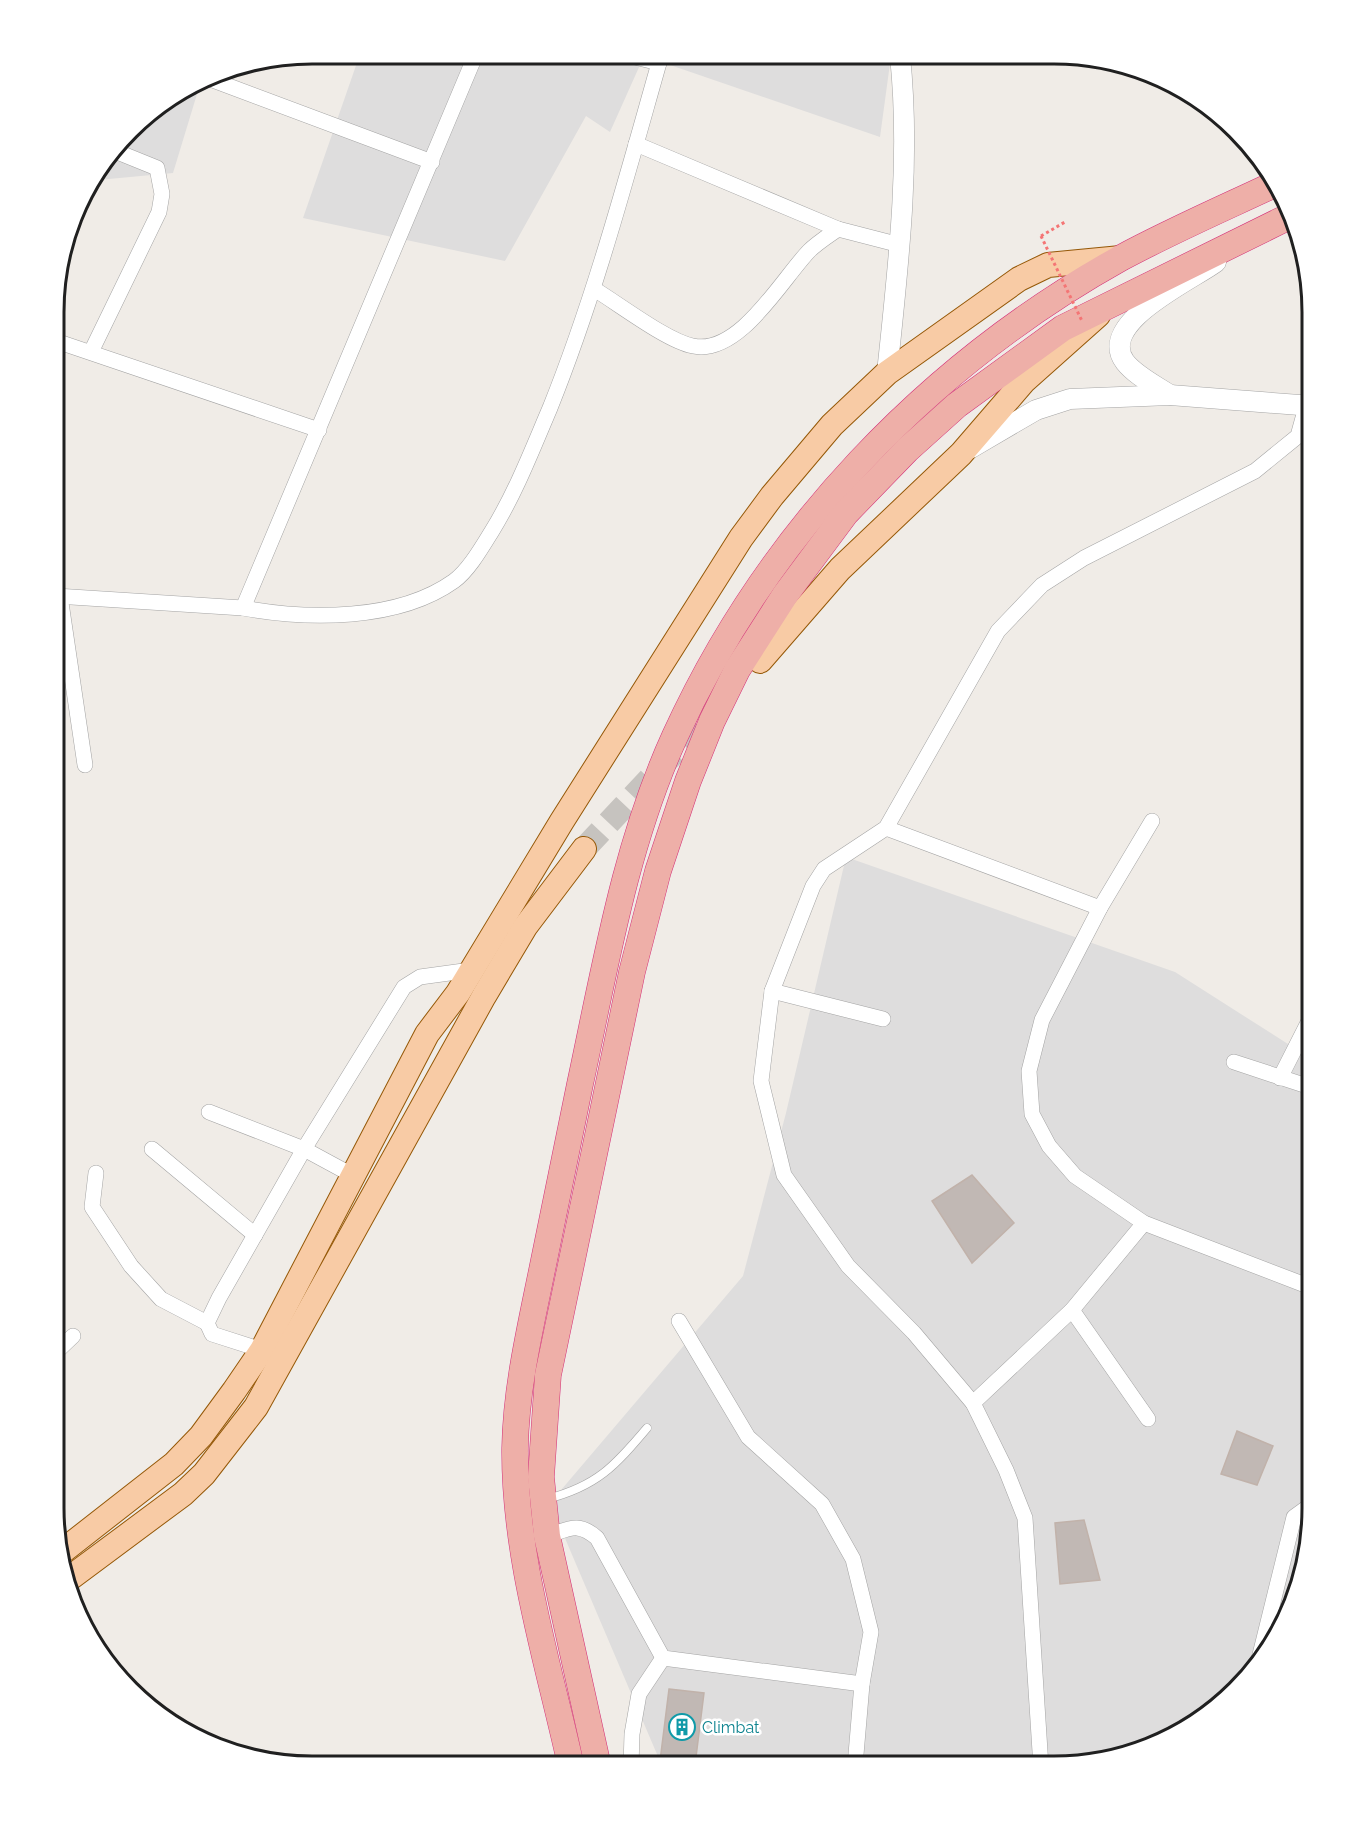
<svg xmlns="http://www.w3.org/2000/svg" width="1367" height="1821" viewBox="0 0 1367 1821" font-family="Raleway,sans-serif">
  <rect width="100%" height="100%" fill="#f0ece7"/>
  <g fill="#dedddd">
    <path d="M 360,54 L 891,56 L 880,137 L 644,56 L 610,132 L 586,116 L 505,261 L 303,218 Z"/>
    <path d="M 187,92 L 197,94 L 173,173 L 98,180 L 69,242 L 88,183 L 142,118 Z"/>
    <path d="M 846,857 L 1175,972 L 1313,1060 L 1312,1526 L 1299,1592 L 1270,1652 L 1225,1703 L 1169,1740 L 1055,1767 L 662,1766 L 550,1503 L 743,1276 L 786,1113 Z"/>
  </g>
  <g fill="#c1b8b4" stroke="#c1b2aa" stroke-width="1.5">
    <path d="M 972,1175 L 1014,1223 L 972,1263 L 932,1201 Z"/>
    <path d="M 1237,1431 L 1273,1446 L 1257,1485 L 1221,1474 Z"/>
    <path d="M 1084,1520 L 1100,1580 L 1060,1584 L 1055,1523 Z"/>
    <path d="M 669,1689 L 704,1693 L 695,1765 L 660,1761 Z"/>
  </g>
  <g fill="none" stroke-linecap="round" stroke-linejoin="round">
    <path stroke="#c6c3bf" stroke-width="24" stroke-dasharray="24 12" stroke-linecap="butt" d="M 584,849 L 716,708"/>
    <defs>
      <path id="service" d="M 547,1499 C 597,1486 615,1466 647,1428"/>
      <g id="minor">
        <path d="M 627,55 L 659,63 L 662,55"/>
        <path d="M 210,79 L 432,162"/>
        <path d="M 636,144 L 838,229"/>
        <path d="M 594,289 C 619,304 667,341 693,346 C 739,356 782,279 809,251 C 817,243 828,236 838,229 L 900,245"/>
        <path d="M 56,341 L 319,430"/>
        <path d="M 91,352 L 159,212 L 162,194 L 157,168 L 115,151"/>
        <path d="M 56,596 L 243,608 L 476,54"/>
        <path d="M 60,596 L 85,765"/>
        <path d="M 243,608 C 308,620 398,621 454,581 C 469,570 482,547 492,531 C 516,492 532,450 550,408 C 595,296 626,179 659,63"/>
        <path d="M 1152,821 L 1100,908 L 1042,1020 L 1029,1071 L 1032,1114 L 1049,1146 L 1075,1176 L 1144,1223 L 1313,1288"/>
        <path d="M 886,828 L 1100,908"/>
        <path d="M 772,991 L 883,1019"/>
        <path d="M 1234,1062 L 1313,1088"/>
        <path d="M 1280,1078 L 1313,1013"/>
        <path d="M 209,1112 L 304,1149 L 352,1175"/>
        <path d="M 152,1149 L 255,1235"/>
        <path d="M 96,1173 L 92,1207 L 131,1266 L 161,1299 L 207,1323"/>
        <path d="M 1072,1310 L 1148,1419"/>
        <path d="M 679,1321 L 748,1437 L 822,1504 L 853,1559 L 871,1632 L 862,1684 L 855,1766"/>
        <path d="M 262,1350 L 212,1334 L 207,1323 L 219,1298 L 304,1149 L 404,987 L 420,977 L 471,970"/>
        <path d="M 54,1354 L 73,1336"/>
        <path d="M 973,1403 L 1072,1310 L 1144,1223"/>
        <path d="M 547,1536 C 569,1529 578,1521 597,1538 L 663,1658 L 862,1684"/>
        <path d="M 1257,1667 L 1294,1517 L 1312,1504"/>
        <path d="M 631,1766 L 632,1734 L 639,1694 L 663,1658"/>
        <path d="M 1041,1767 L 1025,1518 L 1006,1470 L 973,1403 L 914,1333 L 848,1266 L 784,1175 L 761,1081 L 772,991 L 813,886 L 824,869 L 886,828 L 998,631 L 1042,585 L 1084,558 L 1255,471 L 1298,436 L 1306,407"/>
      </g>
      <g id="tertiary">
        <path d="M 887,373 C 898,268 911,161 900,56"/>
        <path d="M 1170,395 C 1155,385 1136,376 1125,362 C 1096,323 1192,280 1216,262"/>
        <path d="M 971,448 L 1036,410 L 1070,399 L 1170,395 L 1313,406"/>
      </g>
      <g id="primary">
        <path d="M 760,661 L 840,569 L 961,454 L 1024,381 L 1098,315"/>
        <path d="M 64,1550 L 174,1464 L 201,1436 L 234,1391 L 262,1350 L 427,1034 L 458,993 L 562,821 L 741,538 L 772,496 L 832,425 L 887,373 L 1019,279 L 1048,265 L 1121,258"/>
        <path d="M 70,1578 L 183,1494 L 204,1474 L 256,1407 L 484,996 L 525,927 L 584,849"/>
      </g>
      <g id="trunk">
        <path d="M 571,1766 C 548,1662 514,1556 515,1448 C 516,1388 530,1329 542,1270 C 555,1208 567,1146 580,1084 C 605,968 625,845 675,736 C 767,534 927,366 1121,258 C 1171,231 1224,208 1275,184"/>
        <path d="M 598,1766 L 547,1536 L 541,1477 L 548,1375 L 632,972 L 658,871 L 688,781 L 712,721 L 737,670 L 785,595 L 846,513 L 907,450 L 957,405 L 1063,328 L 1290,216"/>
      </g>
    </defs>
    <use href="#service" stroke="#a4a4a4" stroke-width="9"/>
    <use href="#minor" stroke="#a4a4a4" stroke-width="16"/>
    <use href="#tertiary" stroke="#a4a4a4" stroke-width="21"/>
    <use href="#primary" stroke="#955807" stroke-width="26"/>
    <use href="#trunk" stroke="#d32f78" stroke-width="27"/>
    <path stroke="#f47575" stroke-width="3" stroke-dasharray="3 3" stroke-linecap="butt" d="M 1041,236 L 1065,222"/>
    <use href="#service" stroke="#fff" stroke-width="8"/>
    <use href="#minor" stroke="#fff" stroke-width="15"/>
    <use href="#tertiary" stroke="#fff" stroke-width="20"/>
    <use href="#primary" stroke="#f8cba5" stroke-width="24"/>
    <use href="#trunk" stroke="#eeafa8" stroke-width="26"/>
    <path stroke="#f47575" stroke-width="3" stroke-dasharray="3 3" stroke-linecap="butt" d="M 1041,236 L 1082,321"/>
  </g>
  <defs>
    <symbol id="building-ring" viewBox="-11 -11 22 22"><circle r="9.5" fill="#fff" stroke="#0f9aa8" stroke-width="1.5"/><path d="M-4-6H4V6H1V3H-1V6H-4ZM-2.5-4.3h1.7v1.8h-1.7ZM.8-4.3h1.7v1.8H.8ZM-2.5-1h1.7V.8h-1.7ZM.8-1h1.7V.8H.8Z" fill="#0f9aa8"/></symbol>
  </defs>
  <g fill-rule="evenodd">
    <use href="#building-ring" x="667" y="1712" width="30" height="30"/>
  </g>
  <g text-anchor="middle" stroke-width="5" stroke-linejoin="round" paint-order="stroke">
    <g font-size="16" fill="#0d838f" stroke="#fff" text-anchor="start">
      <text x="702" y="1733">Climbat</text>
    </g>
  </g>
  <path d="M0 0H1367V1821H0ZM312 64H1054A248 248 0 0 1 1302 312V1508A248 248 0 0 1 1054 1756H312A248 248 0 0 1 64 1508V312A248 248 0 0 1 312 64Z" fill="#fff" fill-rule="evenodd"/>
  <path fill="none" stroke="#202020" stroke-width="3" d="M312 64H1054A248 248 0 0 1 1302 312V1508A248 248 0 0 1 1054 1756H312A248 248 0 0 1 64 1508V312A248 248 0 0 1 312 64Z"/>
</svg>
